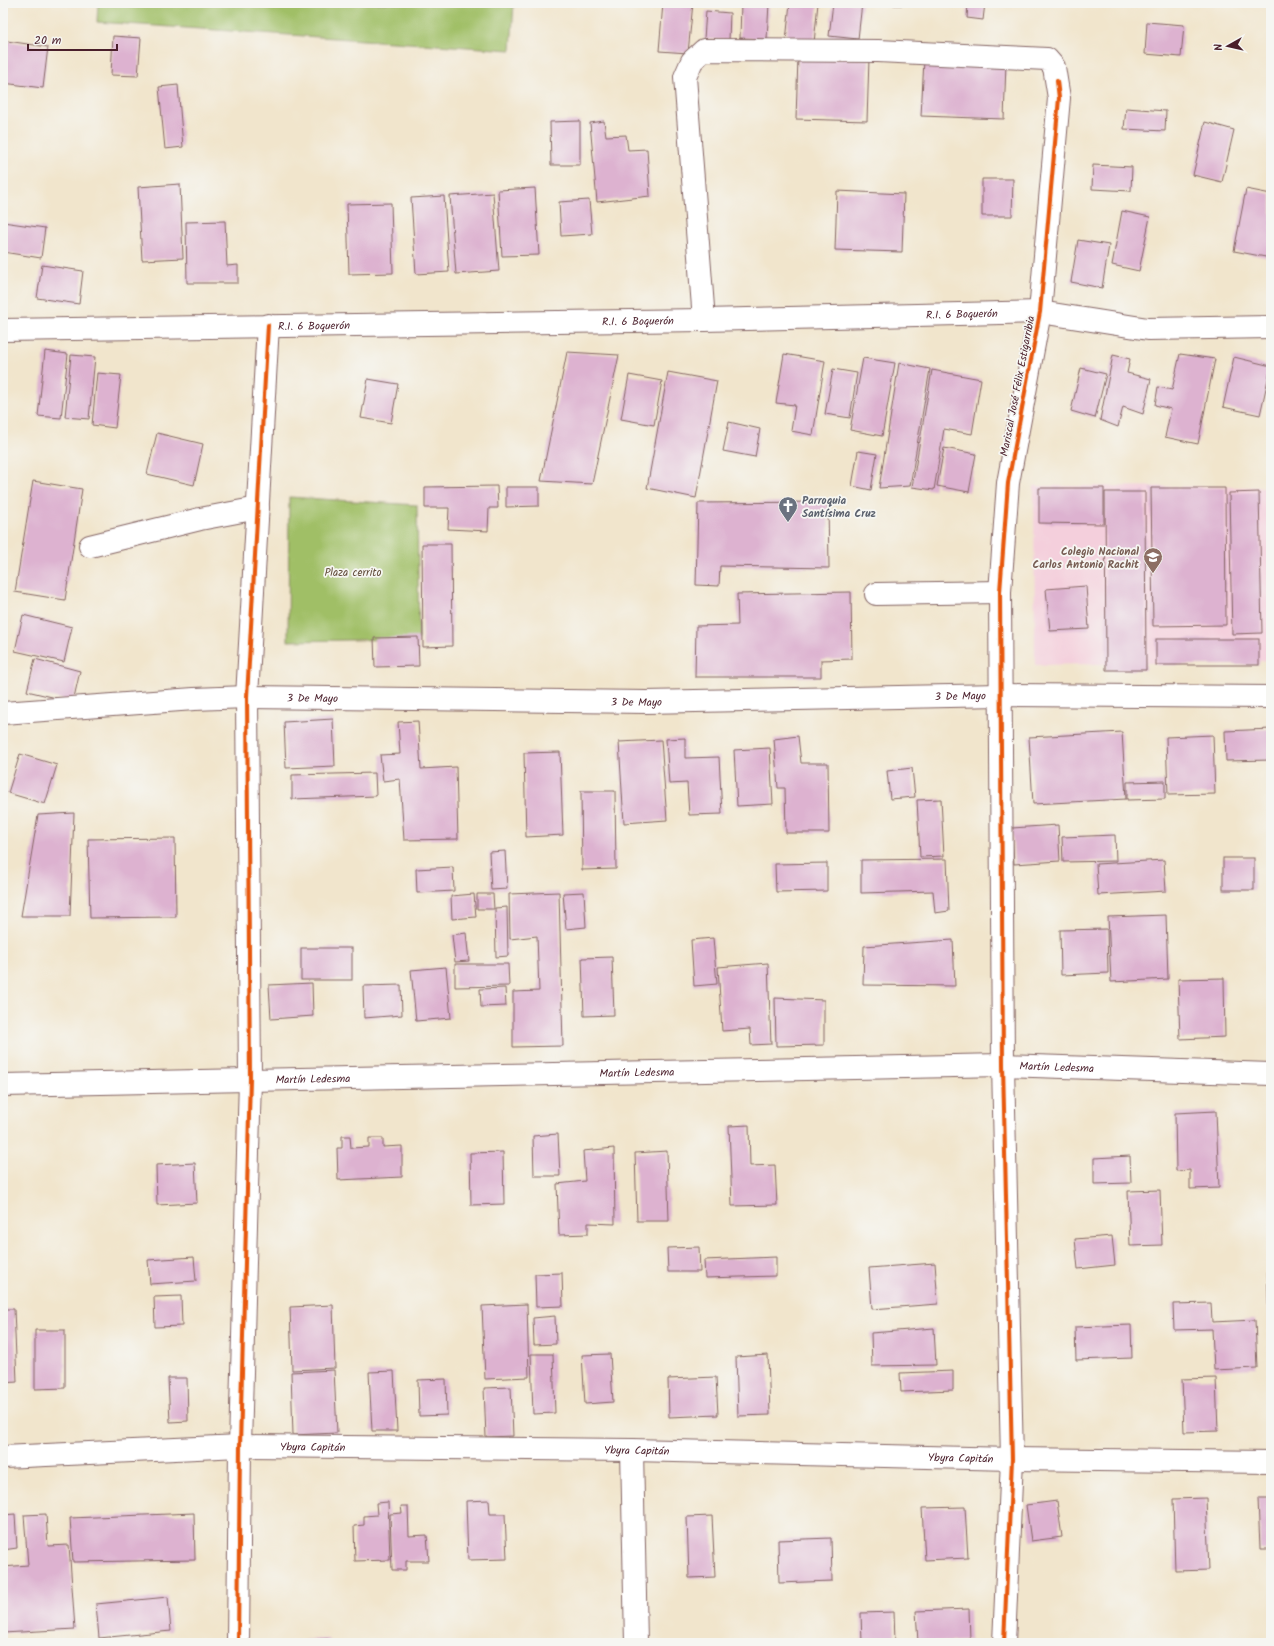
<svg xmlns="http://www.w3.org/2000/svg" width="1274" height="1646" viewBox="0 0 1274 1646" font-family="Kalam,sans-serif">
  <rect width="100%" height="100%" fill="#f6f6f2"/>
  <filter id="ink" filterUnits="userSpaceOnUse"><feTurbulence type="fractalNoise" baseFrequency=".025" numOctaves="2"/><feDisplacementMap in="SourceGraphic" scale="8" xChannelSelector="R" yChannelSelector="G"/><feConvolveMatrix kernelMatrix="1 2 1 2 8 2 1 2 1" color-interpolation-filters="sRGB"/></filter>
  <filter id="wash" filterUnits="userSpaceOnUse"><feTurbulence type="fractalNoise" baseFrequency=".012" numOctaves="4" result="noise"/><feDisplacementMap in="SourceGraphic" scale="16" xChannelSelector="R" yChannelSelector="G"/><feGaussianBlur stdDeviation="0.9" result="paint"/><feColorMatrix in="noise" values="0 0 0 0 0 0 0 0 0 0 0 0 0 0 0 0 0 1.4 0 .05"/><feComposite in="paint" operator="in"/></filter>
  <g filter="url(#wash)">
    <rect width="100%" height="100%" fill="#f1e5cc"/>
    <path fill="#f4cfdc" d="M 1034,486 L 1271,487 L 1271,661 L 1035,665 Z"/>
    <g fill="#a0bf66" stroke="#756f48">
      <path d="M 98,3 L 514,3 L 511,50 L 97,22 Z"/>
      <path d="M 289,497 L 417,505 L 419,639 L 288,641 Z"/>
    </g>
    <g id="blocks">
      <g fill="#ddb2d0">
        <path d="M 663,3 L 693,3 L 688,53 L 659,51 Z"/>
        <path d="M 741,3 L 769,3 L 767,39 L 740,38 Z"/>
        <path d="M 790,3 L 818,3 L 814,43 L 786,41 Z"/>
        <path d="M 833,3 L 862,3 L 858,39 L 829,36 Z"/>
        <rect x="894" y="3" width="33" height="2"/>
        <path d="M 968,3 L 985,3 L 983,20 L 967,18 Z"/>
        <path d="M 706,11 L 730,13 L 729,40 L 704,39 Z"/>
        <path d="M 1147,22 L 1184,25 L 1181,57 L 1145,54 Z"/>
        <path d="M 113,36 L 141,38 L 138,76 L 111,75 Z"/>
        <path d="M 7,41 L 48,47 L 43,88 L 3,83 Z"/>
        <path d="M 798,57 L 869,59 L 867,121 L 796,119 Z"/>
        <path d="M 924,60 L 1006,63 L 1004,119 L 921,116 Z"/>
        <path d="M 178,85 L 183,147 L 165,149 L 159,87 Z"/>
        <path d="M 1126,108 L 1166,111 L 1165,131 L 1124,129 Z"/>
        <path d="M 580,121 L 580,165 L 551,165 L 550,122 Z"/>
        <path d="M 604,121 L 606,136 L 626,135 L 628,150 L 647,149 L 650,196 L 597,202 L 590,123 Z"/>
        <path d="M 1205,122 L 1234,130 L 1222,182 L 1193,175 Z"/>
        <path d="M 1093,165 L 1132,167 L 1131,191 L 1092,189 Z"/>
        <path d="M 982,179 L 1013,179 L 1012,216 L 982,216 Z"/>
        <path d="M 180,184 L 183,258 L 142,260 L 138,187 Z"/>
        <path d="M 535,188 L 539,255 L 502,256 L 498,190 Z"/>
        <path d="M 1246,189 L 1271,194 L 1271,258 L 1234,251 Z"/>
        <path d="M 837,191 L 904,194 L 902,252 L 835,250 Z"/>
        <path d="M 493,193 L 499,271 L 456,274 L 450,196 Z"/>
        <path d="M 444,196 L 449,272 L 416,274 L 411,198 Z"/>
        <path d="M 589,200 L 592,234 L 561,236 L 559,202 Z"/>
        <path d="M 391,203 L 393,273 L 349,274 L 347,204 Z"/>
        <path d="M 1122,211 L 1150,217 L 1139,271 L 1112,265 Z"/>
        <path d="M 225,221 L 227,266 L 238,265 L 238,283 L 187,283 L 186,222 Z"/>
        <path d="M 3,222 L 45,228 L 41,258 L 3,252 Z"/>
        <path d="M 1078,240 L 1109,245 L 1102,288 L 1071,282 Z"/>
        <path d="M 42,265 L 83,271 L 79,304 L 37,298 Z"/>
        <path d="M 45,351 L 68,354 L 61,418 L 38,416 Z"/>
        <path d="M 567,352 L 619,355 L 592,484 L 541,481 Z"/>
        <path d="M 784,354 L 825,361 L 813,435 L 791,431 L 795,405 L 776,403 Z"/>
        <path d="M 1180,354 L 1215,359 L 1198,444 L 1165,437 L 1171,409 L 1155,405 L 1158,387 L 1172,390 Z"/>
        <path d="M 71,355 L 95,357 L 89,419 L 65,417 Z"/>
        <path d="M 1113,355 L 1130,359 L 1127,373 L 1151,379 L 1143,414 L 1123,407 L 1118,427 L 1100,420 Z"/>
        <path d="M 1234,357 L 1271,366 L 1260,415 L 1223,407 Z"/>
        <path d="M 863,358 L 895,363 L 882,436 L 850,430 Z"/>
        <path d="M 899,363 L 930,369 L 910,486 L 879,488 Z"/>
        <path d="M 1081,368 L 1106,374 L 1095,418 L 1071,411 Z"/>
        <path d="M 833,369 L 857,373 L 850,418 L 825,414 Z"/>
        <path d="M 932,370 L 981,379 L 972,434 L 944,429 L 934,490 L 912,487 Z"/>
        <path d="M 668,372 L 717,381 L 696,498 L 647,488 Z"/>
        <path d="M 97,373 L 121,375 L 115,428 L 92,425 Z"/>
        <path d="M 629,375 L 662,381 L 654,425 L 621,419 Z"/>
        <path d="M 368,379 L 398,384 L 391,423 L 361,418 Z"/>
        <path d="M 729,422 L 760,429 L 755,457 L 723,451 Z"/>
        <path d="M 157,433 L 203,444 L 194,485 L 147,474 Z"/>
        <path d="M 944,448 L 976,454 L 969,492 L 937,486 Z"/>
        <path d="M 858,451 L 877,454 L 871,490 L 852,486 Z"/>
        <path d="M 33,481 L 82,489 L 65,600 L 15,592 Z"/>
        <path d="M 497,486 L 498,508 L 489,508 L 488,531 L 448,529 L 449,508 L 425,508 L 425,487 Z"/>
        <path d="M 506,487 L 539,487 L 539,506 L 506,507 Z"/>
        <path d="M 1039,488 L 1104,488 L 1104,524 L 1039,523 Z"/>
        <path d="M 1151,488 L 1225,488 L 1226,625 L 1153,626 Z"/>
        <path d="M 1105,492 L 1145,492 L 1146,670 L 1106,670 Z"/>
        <path d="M 1259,492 L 1262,633 L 1232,634 L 1229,493 Z"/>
        <path d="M 828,502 L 829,568 L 720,566 L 719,586 L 696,585 L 698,503 Z"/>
        <path d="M 422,544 L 451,544 L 452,646 L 423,647 Z"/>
        <path d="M 1086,586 L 1089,629 L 1050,631 L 1046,589 Z"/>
        <path d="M 851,592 L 852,659 L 821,660 L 821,677 L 695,677 L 696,626 L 738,625 L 737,594 Z"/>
        <path d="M 23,615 L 72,627 L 64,662 L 15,651 Z"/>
        <path d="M 418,637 L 419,666 L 375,667 L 374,638 Z"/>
        <rect x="1156" y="639" width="103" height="26"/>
        <path d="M 35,659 L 80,671 L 73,702 L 27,691 Z"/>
        <path d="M 333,719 L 335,766 L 286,768 L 284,722 Z"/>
        <path d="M 418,721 L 421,769 L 456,767 L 458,839 L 404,840 L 400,779 L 383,781 L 380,755 L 400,754 L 398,722 Z"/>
        <path d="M 1271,729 L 1271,760 L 1226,761 L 1225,731 Z"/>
        <path d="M 1122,732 L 1126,799 L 1033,804 L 1029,737 Z"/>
        <path d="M 1213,735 L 1215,794 L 1168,795 L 1166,737 Z"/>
        <path d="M 798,736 L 801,763 L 828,763 L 829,833 L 786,833 L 785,788 L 778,788 L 774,739 Z"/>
        <path d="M 685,738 L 685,758 L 719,757 L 722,814 L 689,815 L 687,783 L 669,784 L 666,739 Z"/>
        <path d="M 661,740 L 667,820 L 624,823 L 619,742 Z"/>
        <path d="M 770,748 L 773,804 L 737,806 L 734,750 Z"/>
        <path d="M 560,752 L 563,835 L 526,837 L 524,753 Z"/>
        <path d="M 20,754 L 57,765 L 45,804 L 8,793 Z"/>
        <path d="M 912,768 L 915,797 L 890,799 L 887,771 Z"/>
        <path d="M 375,773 L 376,796 L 292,799 L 292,775 Z"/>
        <path d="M 1165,781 L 1165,799 L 1127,800 L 1127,782 Z"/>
        <path d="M 581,791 L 615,791 L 616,869 L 582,870 Z"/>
        <path d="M 941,799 L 944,856 L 920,857 L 917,800 Z"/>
        <path d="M 74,813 L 70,916 L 21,916 L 38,815 Z"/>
        <path d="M 1058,825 L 1060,861 L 1014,864 L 1012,828 Z"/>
        <path d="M 1115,835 L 1116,861 L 1063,862 L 1062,837 Z"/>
        <path d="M 175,838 L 176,917 L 90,918 L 88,839 Z"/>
        <path d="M 505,851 L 507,889 L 491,890 L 489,852 Z"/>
        <rect x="1223" y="858" width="31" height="32"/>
        <path d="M 947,859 L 949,911 L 935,913 L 933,891 L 861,893 L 861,860 Z"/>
        <path d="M 1164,860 L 1166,891 L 1098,895 L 1096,864 Z"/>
        <path d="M 827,863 L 827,891 L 776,892 L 775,864 Z"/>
        <path d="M 453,867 L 454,891 L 417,893 L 416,869 Z"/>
        <path d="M 559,892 L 563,1046 L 513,1047 L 513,992 L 539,991 L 537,936 L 510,939 L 509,894 Z"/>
        <path d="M 584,892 L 586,927 L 566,929 L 563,893 Z"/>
        <path d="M 474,894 L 476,917 L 452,919 L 451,896 Z"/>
        <path d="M 477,894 L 493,894 L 494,909 L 477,909 Z"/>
        <path d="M 507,907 L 508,956 L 496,957 L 495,908 Z"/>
        <path d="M 1166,915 L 1168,979 L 1111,982 L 1108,917 Z"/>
        <path d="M 1107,929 L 1108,973 L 1061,975 L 1060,930 Z"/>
        <path d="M 466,933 L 469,961 L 455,962 L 452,935 Z"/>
        <path d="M 713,938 L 717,984 L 694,986 L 691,940 Z"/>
        <path d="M 953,940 L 955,986 L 863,985 L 864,946 Z"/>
        <rect x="301" y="948" width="51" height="32"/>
        <path d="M 612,957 L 614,1015 L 584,1016 L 582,958 Z"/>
        <path d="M 768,963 L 771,1044 L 751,1045 L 750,1029 L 722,1031 L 718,967 Z"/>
        <path d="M 455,964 L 508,964 L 509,986 L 455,987 Z"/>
        <path d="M 446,967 L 451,1018 L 416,1021 L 411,970 Z"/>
        <path d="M 1224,978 L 1225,1037 L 1180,1039 L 1178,979 Z"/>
        <path d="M 312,983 L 313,1016 L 271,1019 L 269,985 Z"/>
        <path d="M 401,985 L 402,1015 L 364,1018 L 363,986 Z"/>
        <path d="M 505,988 L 506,1006 L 481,1007 L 480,989 Z"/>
        <path d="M 775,998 L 824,1000 L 824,1045 L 776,1046 Z"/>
        <path d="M 1216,1111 L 1219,1188 L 1190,1189 L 1190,1170 L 1176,1171 L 1175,1113 Z"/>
        <path d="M 749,1125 L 750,1166 L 775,1165 L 777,1205 L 732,1206 L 729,1126 Z"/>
        <path d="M 558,1134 L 560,1176 L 534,1176 L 533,1136 Z"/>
        <path d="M 342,1136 L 350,1136 L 351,1148 L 369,1147 L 369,1138 L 383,1138 L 383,1147 L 402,1146 L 402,1177 L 338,1180 L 337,1148 L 342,1148 Z"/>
        <path d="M 614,1148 L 615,1224 L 588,1223 L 588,1234 L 559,1235 L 557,1184 L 585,1181 L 583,1151 Z"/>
        <path d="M 667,1151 L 669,1221 L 637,1221 L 635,1153 Z"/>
        <path d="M 503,1152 L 504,1204 L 471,1205 L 470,1153 Z"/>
        <path d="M 1130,1156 L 1131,1183 L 1094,1184 L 1094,1158 Z"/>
        <path d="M 195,1163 L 197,1203 L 157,1205 L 156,1165 Z"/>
        <path d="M 1160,1190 L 1162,1245 L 1130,1246 L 1128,1191 Z"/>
        <path d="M 1112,1236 L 1115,1265 L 1078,1269 L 1075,1239 Z"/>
        <path d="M 699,1247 L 700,1272 L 668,1272 L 667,1248 Z"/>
        <path d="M 194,1257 L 196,1281 L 150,1284 L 148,1260 Z"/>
        <path d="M 776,1257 L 776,1276 L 705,1278 L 704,1260 Z"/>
        <path d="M 935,1263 L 938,1304 L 872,1309 L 869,1268 Z"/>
        <path d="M 1267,1267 L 1271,1267 L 1271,1329 L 1269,1329 Z"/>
        <path d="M 562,1273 L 563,1306 L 536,1307 L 535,1274 Z"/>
        <path d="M 181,1296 L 182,1326 L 155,1327 L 154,1297 Z"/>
        <path d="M 1211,1303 L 1212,1322 L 1255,1320 L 1257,1368 L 1214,1370 L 1212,1329 L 1174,1330 L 1173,1304 Z"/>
        <path d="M 527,1304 L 529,1377 L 485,1379 L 482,1306 Z"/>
        <path d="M 333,1305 L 335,1368 L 292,1370 L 290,1307 Z"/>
        <path d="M 3,1309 L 14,1309 L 17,1382 L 3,1383 Z"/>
        <path d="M 555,1316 L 556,1344 L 534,1345 L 533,1318 Z"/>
        <path d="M 1131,1325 L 1132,1358 L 1076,1360 L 1075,1327 Z"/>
        <path d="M 934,1328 L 936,1365 L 872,1366 L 871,1333 Z"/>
        <path d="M 35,1330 L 65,1330 L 65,1388 L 35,1389 Z"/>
        <path d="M 531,1354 L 553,1354 L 555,1413 L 533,1414 Z"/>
        <path d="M 610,1354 L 613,1402 L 585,1404 L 582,1355 Z"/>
        <path d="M 768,1355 L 770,1415 L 738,1416 L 736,1357 Z"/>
        <path d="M 334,1370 L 337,1433 L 293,1435 L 291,1372 Z"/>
        <path d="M 394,1371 L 397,1431 L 372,1431 L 369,1372 Z"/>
        <path d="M 953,1371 L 953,1390 L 901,1392 L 900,1373 Z"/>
        <path d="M 716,1377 L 718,1415 L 669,1417 L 668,1379 Z"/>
        <path d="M 168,1378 L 187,1378 L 188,1421 L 170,1422 Z"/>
        <path d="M 1216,1378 L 1218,1431 L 1184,1432 L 1182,1379 Z"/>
        <path d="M 446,1379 L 447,1415 L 419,1416 L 418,1380 Z"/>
        <path d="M 511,1387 L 513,1436 L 486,1437 L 484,1388 Z"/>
        <path d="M 1206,1498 L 1209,1570 L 1175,1571 L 1173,1499 Z"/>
        <path d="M 1258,1498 L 1271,1498 L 1271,1549 L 1260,1549 Z"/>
        <path d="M 489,1500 L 490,1514 L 505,1514 L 507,1559 L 468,1560 L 466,1501 Z"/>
        <path d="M 1057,1501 L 1062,1537 L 1031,1541 L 1026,1505 Z"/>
        <path d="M 388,1502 L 390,1560 L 355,1561 L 354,1526 L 364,1525 L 364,1516 L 377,1515 L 376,1503 Z"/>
        <path d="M 401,1506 L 408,1506 L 409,1536 L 427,1535 L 429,1561 L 406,1561 L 406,1570 L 392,1570 L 390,1514 L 402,1513 Z"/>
        <path d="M 965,1507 L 968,1558 L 925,1560 L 922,1508 Z"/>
        <path d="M 194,1513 L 195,1560 L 73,1562 L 70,1518 Z"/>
        <path d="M 15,1514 L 17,1548 L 3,1550 L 3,1515 Z"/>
        <path d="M 46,1514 L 48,1546 L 69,1545 L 75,1629 L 3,1633 L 3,1567 L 28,1565 L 24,1515 Z"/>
        <path d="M 712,1516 L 715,1577 L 689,1578 L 687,1517 Z"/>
        <path d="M 831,1538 L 832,1581 L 779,1583 L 778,1540 Z"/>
        <path d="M 168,1597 L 171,1631 L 99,1638 L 96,1604 Z"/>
        <path d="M 969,1609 L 970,1640 L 918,1642 L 916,1611 Z"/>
        <path d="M 894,1612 L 895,1642 L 862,1643 L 861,1613 Z"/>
        <path d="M 328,1639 L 329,1643 L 305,1643 L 305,1640 Z"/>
      </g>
    </g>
  </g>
  <g filter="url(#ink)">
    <use href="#blocks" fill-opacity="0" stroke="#846463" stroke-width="1"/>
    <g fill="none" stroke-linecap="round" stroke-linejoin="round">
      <defs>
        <g id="minor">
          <path d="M 704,320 L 685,77 L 692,61 L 704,50 L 878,51 L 1047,59 L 1054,67 L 1059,98 L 1040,312 L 1008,483 L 1000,592 L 1003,1065 L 1012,1459 L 1004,1643"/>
          <path id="s1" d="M 3,330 L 704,320 L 1040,312 L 1148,329 L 1271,327"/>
          <path d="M 90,546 L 200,519 L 258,508"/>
          <path d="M 876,594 L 1000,592"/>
          <path id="s2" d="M 3,713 L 194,699 L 247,697 L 646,702 L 1001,695 L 1271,697"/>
          <path id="s3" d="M 3,1085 L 1003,1065 L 1271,1074"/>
          <path d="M 632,1450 L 636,1643"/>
          <path id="s4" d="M 3,1457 L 240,1446 L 632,1450 L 1012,1459 L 1271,1462"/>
          <path d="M 238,1643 L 240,1446 L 250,1079 L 247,697 L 268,325"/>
        </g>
      </defs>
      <use href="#minor" stroke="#846463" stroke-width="24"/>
      <use href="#minor" stroke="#fff" stroke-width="22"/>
      <defs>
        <g id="cycleway">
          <path d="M 238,1643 L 240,1446 L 250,1079 L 247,697 L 268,325"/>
          <path d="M 1004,1643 L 1012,1459 L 1003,1065 L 1000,592 L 1008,483 L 1040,312 L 1059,98 L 1057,81"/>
        </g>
      </defs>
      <use href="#cycleway" stroke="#f6f6f2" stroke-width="6"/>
      <use href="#cycleway" stroke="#e8590c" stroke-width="4"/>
    </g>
  </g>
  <defs>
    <symbol id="church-pin" viewBox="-11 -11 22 30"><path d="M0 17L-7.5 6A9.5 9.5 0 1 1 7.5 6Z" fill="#6b7280" stroke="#f6f6f2"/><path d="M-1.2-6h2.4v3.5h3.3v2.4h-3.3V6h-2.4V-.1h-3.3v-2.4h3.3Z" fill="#fff"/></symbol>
    <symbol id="school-pin" viewBox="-11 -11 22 30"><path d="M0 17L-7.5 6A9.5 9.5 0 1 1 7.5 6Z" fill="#8d6e63" stroke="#f6f6f2"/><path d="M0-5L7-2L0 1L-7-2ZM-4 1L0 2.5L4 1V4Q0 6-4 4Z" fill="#fff"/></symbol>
  </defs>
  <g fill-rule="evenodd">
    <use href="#church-pin" x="777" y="495" width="22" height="30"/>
    <use href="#school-pin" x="1142" y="546" width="22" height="30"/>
  </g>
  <g text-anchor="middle" stroke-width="3.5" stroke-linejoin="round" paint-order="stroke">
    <g font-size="11" fill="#4a1f2b" stroke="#f6f6f2">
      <text dy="4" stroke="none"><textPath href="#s1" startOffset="959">R.I. 6 Boquerón</textPath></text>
      <text dy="4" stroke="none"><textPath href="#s1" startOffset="635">R.I. 6 Boquerón</textPath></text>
      <text dy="4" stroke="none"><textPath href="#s1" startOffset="311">R.I. 6 Boquerón</textPath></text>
      <text transform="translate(1017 386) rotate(-79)" y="4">Mariscal José Félix Estigarribia</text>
      <text dy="4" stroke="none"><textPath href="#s2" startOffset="958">3 De Mayo</textPath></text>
      <text dy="4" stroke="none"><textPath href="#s2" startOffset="310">3 De Mayo</textPath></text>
      <text dy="4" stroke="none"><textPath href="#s2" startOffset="634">3 De Mayo</textPath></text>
      <text dy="4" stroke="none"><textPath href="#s3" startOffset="1054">Martín Ledesma</textPath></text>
      <text dy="4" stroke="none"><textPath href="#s3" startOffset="634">Martín Ledesma</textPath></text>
      <text dy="4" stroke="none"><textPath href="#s3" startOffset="310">Martín Ledesma</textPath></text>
      <text dy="4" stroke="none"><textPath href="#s4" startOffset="310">Ybyra Capitán</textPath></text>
      <text dy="4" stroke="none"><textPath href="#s4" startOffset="634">Ybyra Capitán</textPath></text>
      <text dy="4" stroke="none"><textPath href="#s4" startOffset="958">Ybyra Capitán</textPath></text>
    </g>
    <g font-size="11" font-weight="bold" fill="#5b616d" stroke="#f6f6f2" text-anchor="start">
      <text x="802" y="504">Parroquia<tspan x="802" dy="13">Santísima Cruz</tspan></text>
    </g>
    <g font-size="11" font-weight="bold" fill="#785e54" stroke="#f6f6f2" text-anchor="end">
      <text x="1139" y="555">Colegio Nacional<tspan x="1139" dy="13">Carlos Antonio Rachit</tspan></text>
    </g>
    <g font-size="11" fill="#644f3d" stroke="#f6f6f2">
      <text x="353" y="576">Plaza cerrito</text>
    </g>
  </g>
  <rect width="1274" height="1646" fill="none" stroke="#f6f6f2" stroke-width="16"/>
  <g transform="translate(1228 46) rotate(262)" stroke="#f6f6f2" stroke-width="3" paint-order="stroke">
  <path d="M0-3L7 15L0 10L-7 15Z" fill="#4a1f2b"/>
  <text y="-6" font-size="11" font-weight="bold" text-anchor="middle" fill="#4a1f2b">N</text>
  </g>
  <path d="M28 44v6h89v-6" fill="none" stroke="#4a1f2b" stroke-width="2"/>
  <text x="34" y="44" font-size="12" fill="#4a1f2b" stroke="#f6f6f2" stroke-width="3" paint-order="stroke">20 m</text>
</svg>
